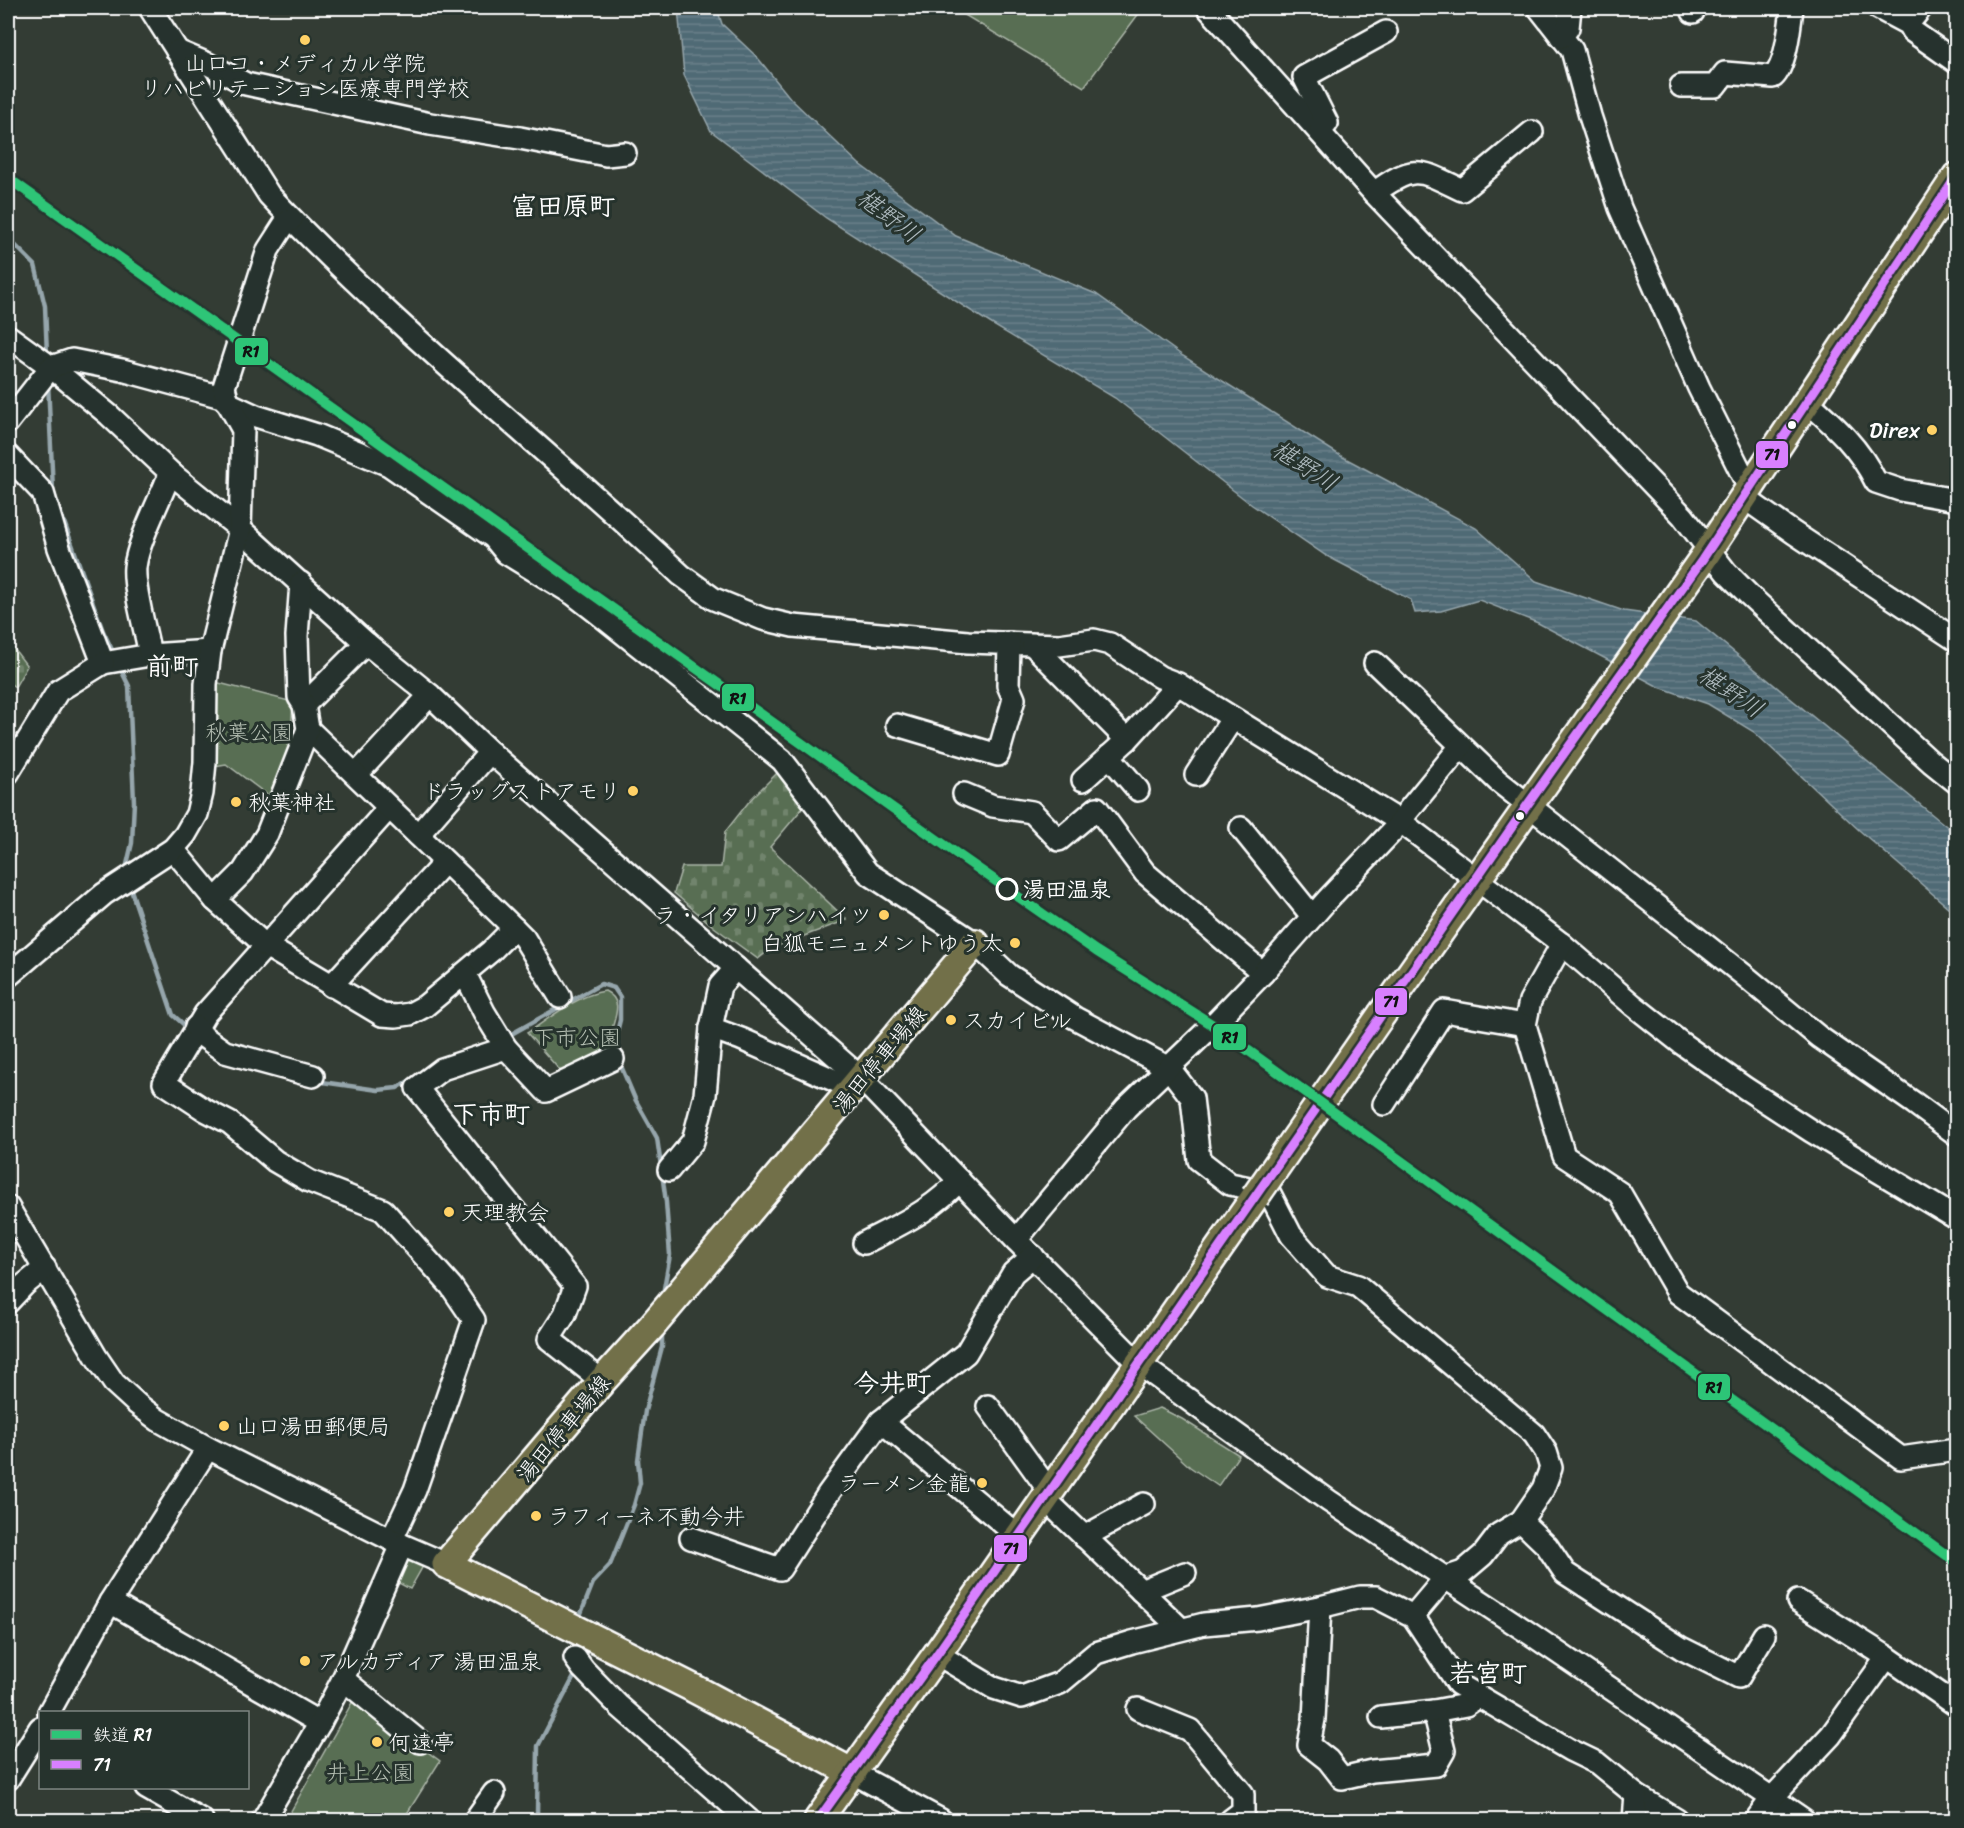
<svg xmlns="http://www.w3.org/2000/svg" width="1964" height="1828" viewBox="0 0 1964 1828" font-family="Sriracha,'Klee One',sans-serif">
  <defs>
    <pattern id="cemetery-stones" width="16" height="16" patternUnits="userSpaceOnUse" patternTransform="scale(1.5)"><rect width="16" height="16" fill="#586e53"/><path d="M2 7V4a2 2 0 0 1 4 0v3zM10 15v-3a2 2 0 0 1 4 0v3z" fill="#71846d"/></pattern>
    <pattern id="water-rules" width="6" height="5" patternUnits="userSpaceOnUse" patternTransform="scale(1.5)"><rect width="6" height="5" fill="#506a75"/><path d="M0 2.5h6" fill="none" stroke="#6a808a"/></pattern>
  </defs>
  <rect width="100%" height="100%" fill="#333c34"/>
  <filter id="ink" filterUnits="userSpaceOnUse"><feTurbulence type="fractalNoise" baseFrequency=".0167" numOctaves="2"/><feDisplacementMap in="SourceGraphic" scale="12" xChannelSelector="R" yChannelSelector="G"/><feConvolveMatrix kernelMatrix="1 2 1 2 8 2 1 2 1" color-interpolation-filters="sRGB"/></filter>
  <g filter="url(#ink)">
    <g fill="url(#cemetery-stones)" stroke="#acb6a9" stroke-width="1.5">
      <path d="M 8,641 L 27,666 L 15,687 L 8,682 Z"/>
      <path d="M 779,771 L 806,804 L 770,847 L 847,920 L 772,948 L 758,959 L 714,927 L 674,893 L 682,867 L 721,867 L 725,832 L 751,799 Z"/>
    </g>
    <g fill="#586e53" stroke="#acb6a9" stroke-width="1.5">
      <path d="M 953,8 L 1143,8 L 1084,87 Z"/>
      <path d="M 211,681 L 293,702 L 290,746 L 269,796 L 226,764 L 208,767 Z"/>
      <path d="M 605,991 C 623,1000 616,1014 612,1029 C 610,1037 611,1046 612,1054 L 564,1075 L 527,1033 C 550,1018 577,995 605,991 Z"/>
      <path d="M 1160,1408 L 1182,1419 L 1239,1455 L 1218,1486 L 1190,1467 L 1134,1416 Z"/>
      <path d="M 408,1559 L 423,1566 L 410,1589 L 393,1580 L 403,1560 Z"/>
      <path d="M 354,1699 L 440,1761 L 403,1820 L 286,1820 Z"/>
    </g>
    <path fill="url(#water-rules)" stroke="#96a6ac" stroke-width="1.5" d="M 678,8 L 717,8 L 722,24 L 757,57 L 791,99 L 859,164 L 956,236 L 1096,294 L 1183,356 L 1341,456 L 1476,528 L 1536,581 L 1624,611 L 1696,621 L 1956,834 L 1956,914 L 1859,830 L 1754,732 L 1708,704 L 1659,687 L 1538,623 L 1479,600 L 1441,611 L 1415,613 L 1411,600 L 1325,555 L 1252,505 L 1115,398 L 990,323 L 826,218 L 711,131 L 684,75 Z"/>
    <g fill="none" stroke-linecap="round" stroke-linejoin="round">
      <g stroke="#96a6ac" stroke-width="4.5">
        <path d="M 8,238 L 35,265 L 45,306 L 47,355"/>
        <path d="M 48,382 L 53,491 L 103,631 L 115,656"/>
        <path d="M 119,666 L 129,686 L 134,802 L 132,843 L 125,873"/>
        <path d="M 129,884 L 173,1015 L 189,1029"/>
        <path d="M 506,1037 L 601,984 L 614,988 L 620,997 L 620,1020 L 616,1036 L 621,1066 L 635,1099 L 657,1138 L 666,1202 L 670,1255 L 663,1294"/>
        <path d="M 315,1081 L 378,1090 L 397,1088 L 414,1078"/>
        <path d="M 578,1621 L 593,1583 L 610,1565 L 634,1505 L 640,1483 L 638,1460 L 645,1411 L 662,1347 L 662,1329"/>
        <path d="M 539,1820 L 537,1815 L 538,1746 L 576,1673"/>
      </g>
      <defs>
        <g id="minor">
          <path d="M 150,8 L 269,195 C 397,331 545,447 681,575 L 714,599 L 763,619 L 793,626 L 968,642 L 1059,645 L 1094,640 L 1110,644 L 1160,677 L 1178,684 L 1401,822 L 1562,944 L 1633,1005 L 1681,1043 L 1745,1088 L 1811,1131 L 1956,1218"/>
          <path d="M 1208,8 L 1374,193 L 1683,516 L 1726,572 L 1749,595 L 1931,762 L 1956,782"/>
          <path d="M 1539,8 L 1572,50 L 1590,116 L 1620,208 L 1699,388 L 1749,488"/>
          <path d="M 1878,8 L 1908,24 L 1912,31 L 1956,62"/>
          <path d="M 1693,12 L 1693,8"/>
          <path d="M 1908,24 L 1921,8"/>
          <path d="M 1561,37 L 1568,28 L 1570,8"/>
          <path d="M 177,51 L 208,64 L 246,84 L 430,124 L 520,138 L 606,155 L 625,153"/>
          <path d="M 1681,86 L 1715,86 L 1725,73 L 1773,77 C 1786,66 1790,25 1792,8"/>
          <path d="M 1320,131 L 1327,123 L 1304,77 L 1386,32"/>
          <path d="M 1374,193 C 1415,163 1420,170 1462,190 L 1532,132"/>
          <path d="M 8,336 L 51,367 L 109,415 L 173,475 L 240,529 L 366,643 L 430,695 L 490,752 L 861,1078 L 1016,1240 L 1139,1364 L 1329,1501 L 1532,1635 L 1804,1820"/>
          <path d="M 1807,401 C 1835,426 1859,447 1876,482 L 1900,490 L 1956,500"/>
          <path d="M 8,422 L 51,367 L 72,360 L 122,370 L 222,397 L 228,403 L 256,416 L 317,435 L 389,465 L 493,537 L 506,553 L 573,594 L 595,611 L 782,760 L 868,873 L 975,943 L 1009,975 L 1075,1018 L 1169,1068 L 1192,1098 L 1199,1160 L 1230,1184 L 1269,1192 L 1291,1235 L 1327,1276 L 1358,1286 L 1534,1434 L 1546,1452 L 1551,1468 L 1543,1489 L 1521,1521 L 1499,1534 L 1483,1555 L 1463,1572 L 1445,1578 L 1413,1616"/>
          <path d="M 8,456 L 43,493 L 59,548 L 103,663 L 150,655 L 210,651"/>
          <path d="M 1743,497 L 1794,533 L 1956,640"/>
          <path d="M 1033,645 L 1127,740 L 1178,684"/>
          <path d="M 150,655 C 146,632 133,588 135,567 C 138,542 157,506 166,483 L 173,475"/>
          <path d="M 1375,663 L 1498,781 L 1745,976 L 1819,1037 L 1914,1103 L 1956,1134"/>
          <path d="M 304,705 L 366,643"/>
          <path d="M 897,725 L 998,755 L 1014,699 L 1008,685 L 1009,643"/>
          <path d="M 1109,756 L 1138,790"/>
          <path d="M 8,773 L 58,691 L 103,663"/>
          <path d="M 357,774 L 430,695"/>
          <path d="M 1196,775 L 1232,719"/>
          <path d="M 1083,780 L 1127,740"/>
          <path d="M 964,794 L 993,806 L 1032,812 L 1059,840 L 1097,808 L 1145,873 L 1263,973"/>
          <path d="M 389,808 L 205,1014 L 164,1083 L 205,1110 L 230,1123 L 275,1161 L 309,1181 L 383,1210 L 451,1286 L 474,1320 L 415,1490 L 392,1539"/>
          <path d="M 1241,828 L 1312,916"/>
          <path d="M 418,835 L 490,752"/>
          <path d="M 173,849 L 215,900 L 266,946 L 382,1015 L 396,1016 L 410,1014 L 425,1006 L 491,951 L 514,928 L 308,729"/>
          <path d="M 215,900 L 243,872 L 267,834 L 308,729 L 304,705 L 299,697 L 297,636 L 301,583"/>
          <path d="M 514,928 L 524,938 L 560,997"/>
          <path d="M 1562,944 L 1530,1001 L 1525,1025 L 1564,1156 L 1620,1193 L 1678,1293 L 1901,1458 L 1956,1450"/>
          <path d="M 465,974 L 484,1012 L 506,1048 L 546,1091 L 613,1059"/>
          <path d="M 8,976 L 104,894 L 173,849 L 185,835 L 197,814 L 202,793 L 205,762 L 206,684 L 210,651 L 240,529 L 243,430 L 228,403 L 224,387 L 268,250 L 284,225 L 292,219"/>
          <path d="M 331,986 L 445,862"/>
          <path d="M 196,1027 L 204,1037 L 225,1052 L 313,1076"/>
          <path d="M 711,1028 L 741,1039 L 854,1089"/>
          <path d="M 506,1048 L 442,1069 L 417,1088 L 575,1286 L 565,1314 L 549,1339 L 602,1381"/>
          <path d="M 1384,1104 L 1444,1011 L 1525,1025"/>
          <path d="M 669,1170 L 693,1141 L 705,1095 L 711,1028 L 720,986 L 736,968"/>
          <path d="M 8,1207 L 97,1358 L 114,1383 L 137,1404 L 158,1420 L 208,1448 L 402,1545 L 446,1564"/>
          <path d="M 1016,1240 L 1126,1108 L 1213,1025 L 1263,973 L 1328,899 L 1401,822 L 1407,812 L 1461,746"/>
          <path d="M 864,1243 C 898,1225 934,1210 959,1180"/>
          <path d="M 8,1302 L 24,1285 L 45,1268"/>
          <path d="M 988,1406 L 1050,1492"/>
          <path d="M 881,1421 L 1019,1537"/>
          <path d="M 1045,1499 L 1181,1629"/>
          <path d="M 1521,1521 L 1547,1546 L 1565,1573 L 1681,1648 L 1739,1677 L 1764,1635"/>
          <path d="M 1084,1537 L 1144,1504"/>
          <path d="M 691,1538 L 780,1569 L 828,1494 L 881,1421 L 966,1353 L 1013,1273 L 1033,1256"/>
          <path d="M 1141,1591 L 1185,1573"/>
          <path d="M 1798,1601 L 1887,1657 L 1956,1705"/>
          <path d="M 110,1602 L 320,1723"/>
          <path d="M 1320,1607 L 1314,1719 L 1309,1745 L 1328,1760 L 1342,1778 L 1372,1771 L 1436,1765 L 1444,1751 L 1434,1711 L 1466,1705 L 1478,1697"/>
          <path d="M 937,1654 L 994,1688 L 1022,1697 L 1060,1683 L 1096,1653 L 1132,1642 L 1204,1624 L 1258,1619 L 1320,1607 L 1360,1597 L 1376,1597 L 1413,1616 L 1458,1684 L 1570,1750 L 1597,1763 L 1636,1795 L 1677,1820"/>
          <path d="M 575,1658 L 583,1669 L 619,1706 L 749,1820"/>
          <path d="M 343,1679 L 420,1742"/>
          <path d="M 1138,1709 L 1190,1730 L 1243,1794 L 1243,1811 L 1231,1820"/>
          <path d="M 49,1712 L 110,1602 L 208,1448"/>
          <path d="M 1381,1717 L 1434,1711"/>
          <path d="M 853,1773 L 941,1820"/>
          <path d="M 8,1779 L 40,1728"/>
          <path d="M 146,1788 L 202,1820"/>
          <path d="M 263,1820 L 320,1723 L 343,1679 L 402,1545"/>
          <path d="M 475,1820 L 494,1793"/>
          <path d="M 1634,1820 L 1636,1795"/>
          <path d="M 1756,1820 L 1772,1798 L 1831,1735 L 1887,1657"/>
        </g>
        <g id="major">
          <path d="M 1382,1014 L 1702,560 L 1956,177"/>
          <path d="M 853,1773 L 693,1688 L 446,1564 L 602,1381 L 652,1326 L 975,943"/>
          <path d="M 818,1820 L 937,1654 L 1255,1197"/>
        </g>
      </defs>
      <use href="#minor" stroke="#fff" stroke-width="26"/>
      <use href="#major" stroke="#fff" stroke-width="32"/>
      <use href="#minor" stroke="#26332d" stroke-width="21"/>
      <use href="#major" stroke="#726f4a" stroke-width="27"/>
      <defs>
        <path id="major-bridge" d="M 1255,1197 L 1382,1014"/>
      </defs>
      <use href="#major-bridge" stroke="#fff" stroke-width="32" stroke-linecap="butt"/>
      <use href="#major-bridge" stroke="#726f4a" stroke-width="27"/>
      <defs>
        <path id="bus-1" d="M 818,1820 L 937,1654 L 1528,804 L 1702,560 L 1956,177"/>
      </defs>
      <use href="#bus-1" stroke="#26332d" stroke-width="14"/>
      <use href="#bus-1" stroke="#d880ff" stroke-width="9"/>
      <defs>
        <path id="rail-1" d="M 8,178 L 960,856 L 1096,951 L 1213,1025 L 1956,1562"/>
      </defs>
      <use href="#rail-1" stroke="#26332d" stroke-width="15"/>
      <use href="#rail-1" stroke="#2dc577" stroke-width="10"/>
    </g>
  </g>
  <g fill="#ffd166" stroke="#26332d" stroke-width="2">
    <circle cx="305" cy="40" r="6"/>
    <circle cx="1932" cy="430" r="6"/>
    <circle cx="633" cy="791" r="6"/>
    <circle cx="236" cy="802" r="6"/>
    <circle cx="884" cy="915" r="6"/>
    <circle cx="1015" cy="943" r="6"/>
    <circle cx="951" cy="1020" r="6"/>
    <circle cx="449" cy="1212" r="6"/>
    <circle cx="224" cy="1426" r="6"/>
    <circle cx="982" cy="1483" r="6"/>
    <circle cx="536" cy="1516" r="6"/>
    <circle cx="305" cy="1661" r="6"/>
    <circle cx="377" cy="1742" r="6"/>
  </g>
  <g fill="#fff" stroke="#26332d" stroke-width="2">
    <circle cx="1792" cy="425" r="5"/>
    <circle cx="1520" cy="816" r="5"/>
  </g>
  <circle fill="#26332d" stroke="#fff" stroke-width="3" cx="1007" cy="889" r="10"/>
  <g text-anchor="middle" stroke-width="6" stroke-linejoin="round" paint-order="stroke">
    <g font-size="22" fill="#fff" stroke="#26332d" text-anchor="start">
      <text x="305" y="71" text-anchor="middle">山口コ・メディカル学院<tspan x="305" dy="25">リハビリテーション医療専門学校</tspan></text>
      <text x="1920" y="438" text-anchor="end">Direx</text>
      <text x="621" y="799" text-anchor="end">ドラッグストアモリ</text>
      <text x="248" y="810">秋葉神社</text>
      <text x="872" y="923" text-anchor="end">ラ・イタリアンハイツ</text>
      <text x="1003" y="951" text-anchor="end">白狐モニュメントゆう太</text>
      <text x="963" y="1028">スカイビル</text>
      <text x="461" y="1220">天理教会</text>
      <text x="236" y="1434">山口湯田郵便局</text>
      <text x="970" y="1491" text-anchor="end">ラーメン金龍</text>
      <text x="548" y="1524">ラフィーネ不動今井</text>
      <text x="317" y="1669">アルカディア 湯田温泉</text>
      <text x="389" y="1750">何遠亭</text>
    </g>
    <g font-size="22" fill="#b4beb2" stroke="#26332d">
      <text x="249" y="740">秋葉公園</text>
      <text x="577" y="1045">下市公園</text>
      <text x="370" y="1780">井上公園</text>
    </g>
    <g font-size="22" font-weight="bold" fill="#fff" stroke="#26332d" text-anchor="start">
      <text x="1023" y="897">湯田温泉</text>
    </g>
    <g font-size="22" fill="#fff" stroke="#26332d">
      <text transform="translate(879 1059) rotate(-50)" y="8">湯田停車場線</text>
      <text transform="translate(563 1428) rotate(-50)" y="8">湯田停車場線</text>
    </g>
    <g font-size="24" font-style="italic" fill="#b0bcc1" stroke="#26332d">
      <text transform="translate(889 216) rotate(37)" y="8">椹野川</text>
      <text transform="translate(1305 466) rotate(33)" y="8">椹野川</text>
      <text transform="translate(1731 692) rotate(34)" y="8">椹野川</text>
    </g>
    <g font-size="26" font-weight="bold" fill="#fff" stroke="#26332d">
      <text x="563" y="215">富田原町</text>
      <text x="172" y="675">前町</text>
      <text x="491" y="1123">下市町</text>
      <text x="892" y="1392">今井町</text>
      <text x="1488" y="1682">若宮町</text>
    </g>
  </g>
  <g stroke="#26332d" stroke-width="2">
    <rect x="234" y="337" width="35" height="29" rx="6" fill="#2dc577"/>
    <rect x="1755" y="440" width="34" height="29" rx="6" fill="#d880ff"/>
    <rect x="721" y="683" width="34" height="29" rx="6" fill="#2dc577"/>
    <rect x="1374" y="987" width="34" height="29" rx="6" fill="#d880ff"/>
    <rect x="1212" y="1023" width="35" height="28" rx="6" fill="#2dc577"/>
    <rect x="1697" y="1373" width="34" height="28" rx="6" fill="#2dc577"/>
    <rect x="993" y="1534" width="35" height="29" rx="6" fill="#d880ff"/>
  </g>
  <g font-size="16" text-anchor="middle" font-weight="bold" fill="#111">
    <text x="251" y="357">R1</text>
    <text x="1772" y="460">71</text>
    <text x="738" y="704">R1</text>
    <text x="1391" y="1007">71</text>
    <text x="1230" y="1043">R1</text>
    <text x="1714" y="1393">R1</text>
    <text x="1011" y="1554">71</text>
  </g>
  <rect width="1964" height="1828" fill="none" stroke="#26332d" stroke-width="30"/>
  <rect x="15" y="15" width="1934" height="1798" fill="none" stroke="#fff" stroke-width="2" filter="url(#ink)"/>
  <rect x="39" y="1711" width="210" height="78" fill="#26332d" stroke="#7d8581" stroke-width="1.5"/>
  <rect x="51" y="1730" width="30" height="9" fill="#2dc577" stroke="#7d8581" stroke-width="1.5"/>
  <text x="93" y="1741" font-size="18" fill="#ffffff">鉄道 R1</text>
  <rect x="51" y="1760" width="30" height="9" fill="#d880ff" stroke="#7d8581" stroke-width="1.5"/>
  <text x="93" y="1771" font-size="18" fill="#ffffff">71</text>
</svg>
